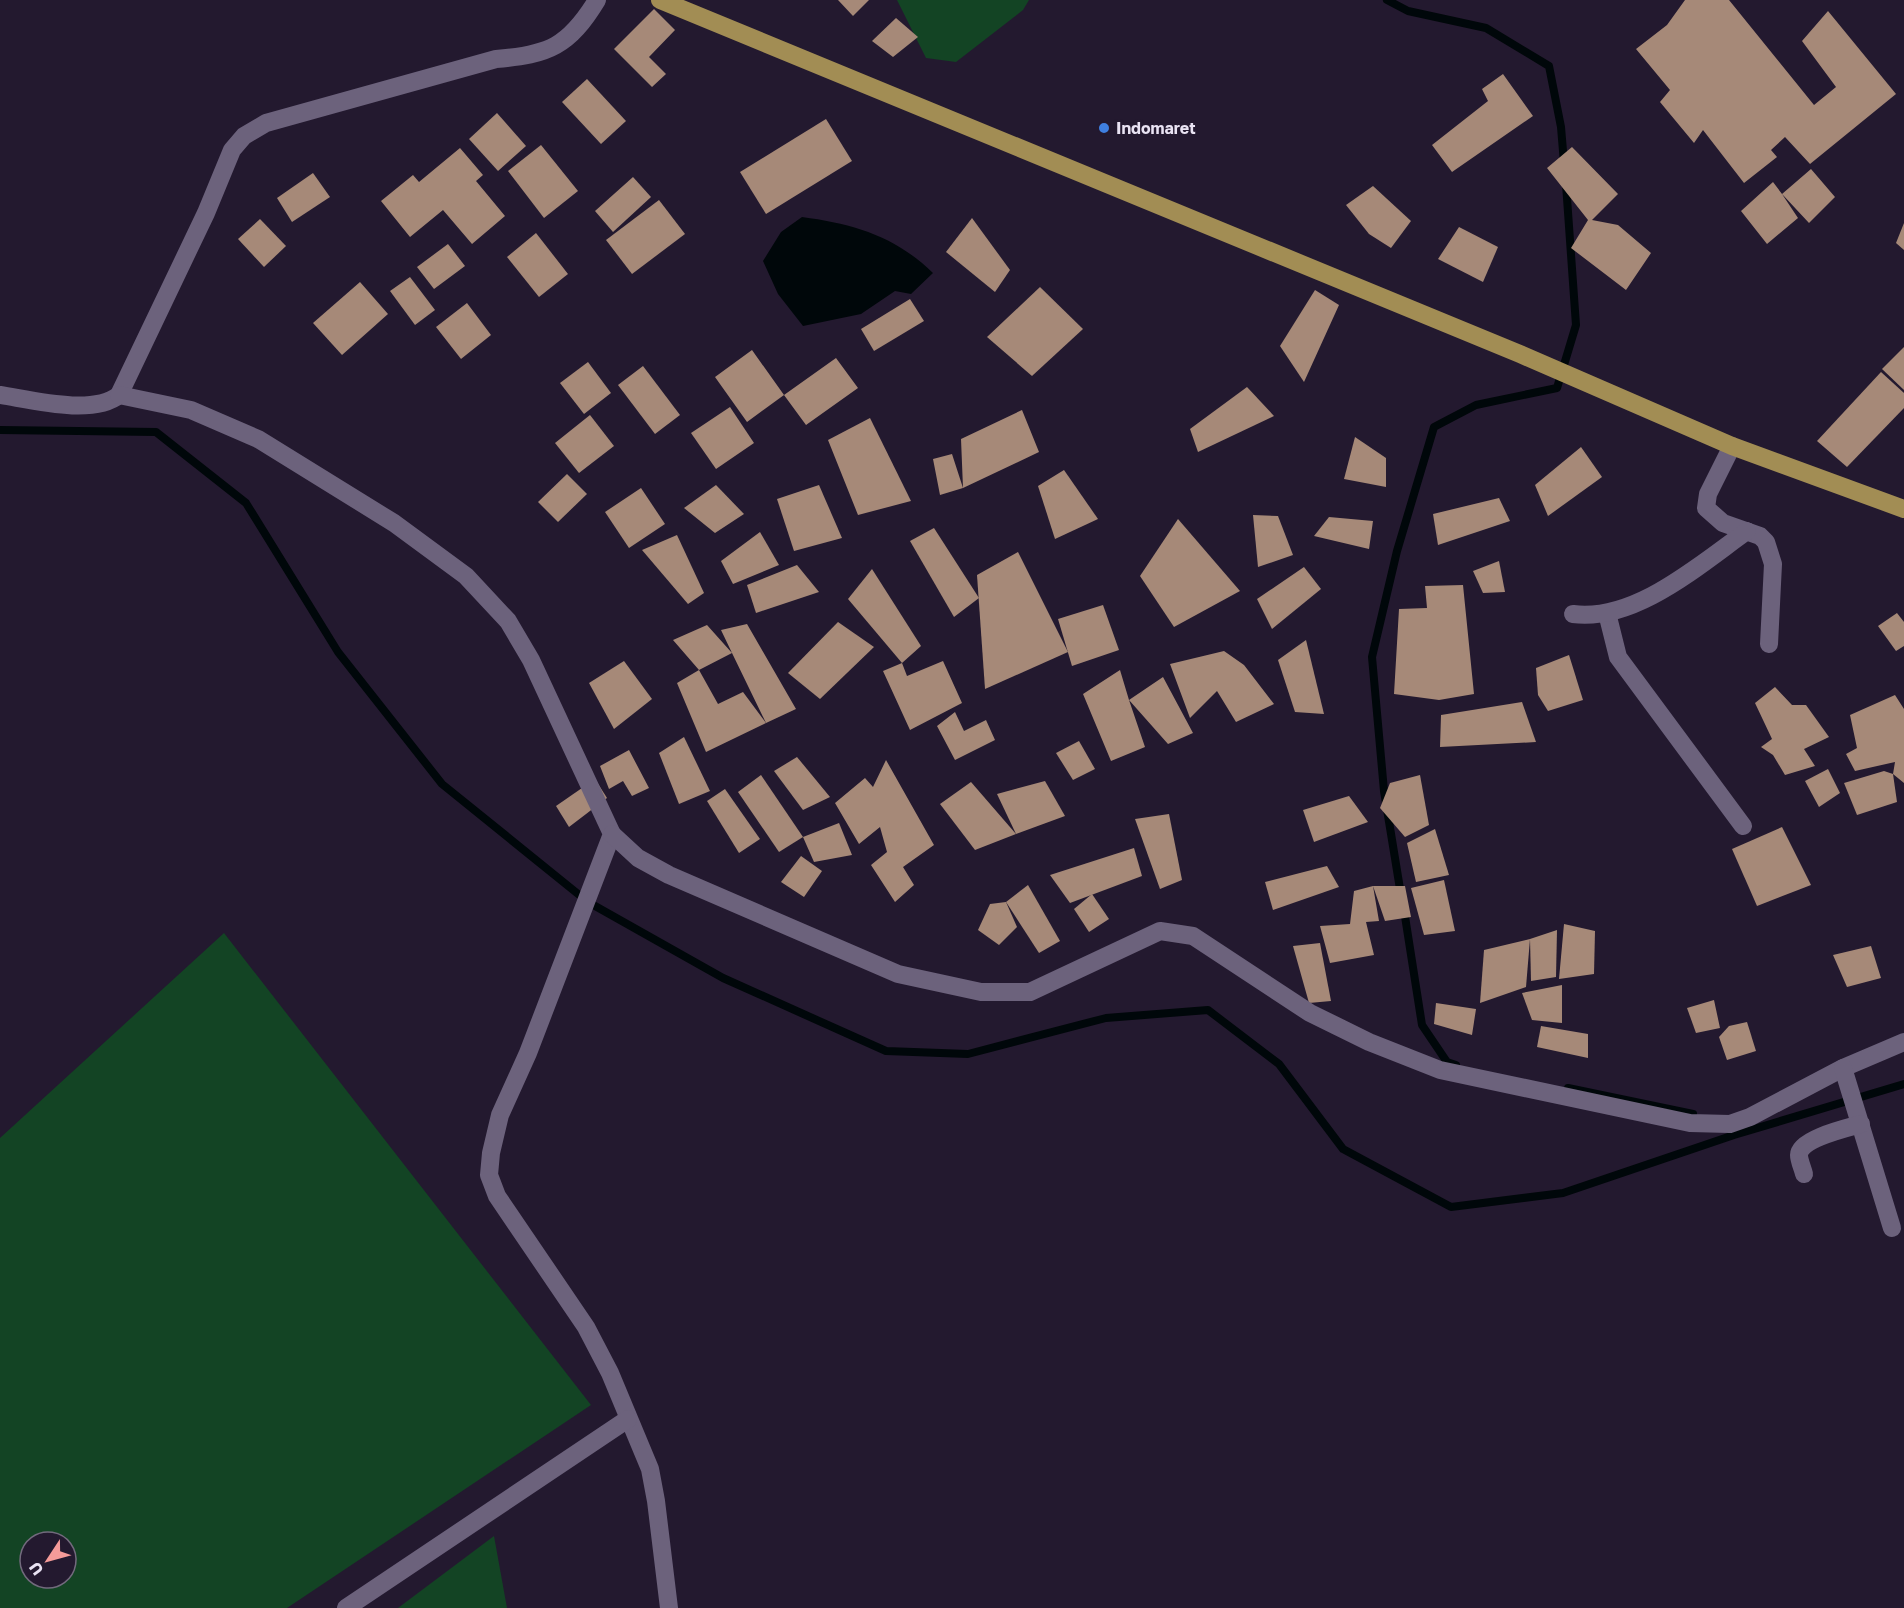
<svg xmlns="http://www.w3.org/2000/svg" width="1904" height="1608" viewBox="0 0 1904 1608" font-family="'Golos Text',sans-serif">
  <rect width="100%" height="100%" fill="#23192f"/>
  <g fill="#134424" fill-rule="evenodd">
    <path d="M 897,0 L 1029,0 L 1023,10 L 956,62 L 926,58 Z"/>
    <path d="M 224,933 L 591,1405 L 287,1608 L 0,1608 L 0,1138 ZM 30,1542 L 66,1542 L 66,1578 L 30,1578 Z"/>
    <path d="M 494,1536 L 507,1608 L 398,1608 Z"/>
  </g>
  <path fill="#00070a" d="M 802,217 C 854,224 895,236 933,273 L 911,294 L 895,291 L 861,314 L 803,326 L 778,294 L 763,261 L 781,232 Z"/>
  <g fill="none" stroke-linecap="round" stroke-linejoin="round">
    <g stroke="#00070a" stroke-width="8">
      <path d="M 1387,0 L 1408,11 L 1486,28 L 1549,66 L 1561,127 L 1564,163"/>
      <path d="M 0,430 L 156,432 L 246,503 L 338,652 L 442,784 L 588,902 L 723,978 L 886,1051 L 968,1054 L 1106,1018 L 1208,1010 L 1279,1064 L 1343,1149 L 1451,1207 L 1563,1193 L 1734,1135 L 1904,1084"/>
      <path d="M 1401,895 L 1384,791 L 1372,657 L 1397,551 L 1434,427 L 1476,405 L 1557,388 L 1576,325 L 1566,184"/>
      <path d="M 1404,910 L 1422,1025 L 1447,1062 L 1456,1065"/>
      <path d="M 1568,1088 L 1693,1114"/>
    </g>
  </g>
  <g fill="#a68978">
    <path d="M 838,0 L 869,0 L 853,16 Z"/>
    <path d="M 1685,0 L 1729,0 L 1814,105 L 1836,87 L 1802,41 L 1828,11 L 1896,94 L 1810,164 L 1785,137 L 1771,150 L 1777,157 L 1744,183 L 1703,130 L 1694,143 L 1660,102 L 1670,90 L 1636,49 L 1667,25 Z"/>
    <path d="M 654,9 L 675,30 L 649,57 L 666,74 L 652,87 L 614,49 Z"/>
    <path d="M 896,18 L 918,37 L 893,57 L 872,41 Z"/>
    <path d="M 1503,74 L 1533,116 L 1452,172 L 1432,145 L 1488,101 L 1482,89 Z"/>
    <path d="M 587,79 L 626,121 L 601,144 L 562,102 Z"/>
    <path d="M 497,113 L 526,146 L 498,171 L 469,139 Z"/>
    <path d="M 826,119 L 852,161 L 766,214 L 740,172 Z"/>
    <path d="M 541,145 L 578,191 L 544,218 L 508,171 Z"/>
    <path d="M 1572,147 L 1618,194 L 1592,220 L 1618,225 L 1651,253 L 1626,290 L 1571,248 L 1588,220 L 1547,168 Z"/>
    <path d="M 460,148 L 483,175 L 476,181 L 505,216 L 472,244 L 443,210 L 410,237 L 381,201 L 413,175 L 419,182 Z"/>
    <path d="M 1811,169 L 1835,197 L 1809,223 L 1782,194 L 1798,218 L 1767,244 L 1741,211 L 1773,182 L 1782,194 Z"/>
    <path d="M 313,173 L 330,197 L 292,222 L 277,198 Z"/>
    <path d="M 633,177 L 651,197 L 613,232 L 595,211 Z"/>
    <path d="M 1373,186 L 1411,221 L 1391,248 L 1369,234 L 1346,205 Z"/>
    <path d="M 659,200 L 685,234 L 632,274 L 606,240 Z"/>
    <path d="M 972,218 L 1010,270 L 995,292 L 946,252 Z"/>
    <path d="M 260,219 L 286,246 L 264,267 L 238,239 Z"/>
    <path d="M 1904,223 L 1904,250 L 1896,243 Z"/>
    <path d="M 1459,227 L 1498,247 L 1483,282 L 1438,259 Z"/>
    <path d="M 536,233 L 568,274 L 539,297 L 507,257 Z"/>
    <path d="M 448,244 L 465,266 L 434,289 L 417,267 Z"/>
    <path d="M 410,277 L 435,310 L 415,325 L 390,291 Z"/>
    <path d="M 360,282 L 388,314 L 342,355 L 313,323 Z"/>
    <path d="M 1040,287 L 1083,329 L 1032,376 L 987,337 Z"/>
    <path d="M 1315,290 L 1339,305 L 1304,382 L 1280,346 Z"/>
    <path d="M 910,299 L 924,321 L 874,351 L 861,329 Z"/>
    <path d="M 467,303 L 491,335 L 461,359 L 436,327 Z"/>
    <path d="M 1904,347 L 1904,390 L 1882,369 Z"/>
    <path d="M 752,350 L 784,395 L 836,358 L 858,388 L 806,425 L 784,395 L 747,422 L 715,377 Z"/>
    <path d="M 588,362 L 611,393 L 584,414 L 560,383 Z"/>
    <path d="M 643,366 L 680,415 L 655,434 L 618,385 Z"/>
    <path d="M 1881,372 L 1904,393 L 1904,408 L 1847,467 L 1817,441 Z"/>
    <path d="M 1247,387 L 1274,416 L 1198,452 L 1190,429 Z"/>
    <path d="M 730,407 L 754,443 L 716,469 L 691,433 Z"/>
    <path d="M 1022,410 L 1039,452 L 963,488 L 940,495 L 933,459 L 952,454 L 963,488 L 961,439 Z"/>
    <path d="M 590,415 L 614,446 L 579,473 L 555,443 Z"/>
    <path d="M 870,418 L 911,501 L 858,515 L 828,440 Z"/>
    <path d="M 1355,437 L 1386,458 L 1386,487 L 1344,479 Z"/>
    <path d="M 1581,447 L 1602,477 L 1548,516 L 1535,485 Z"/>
    <path d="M 1064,470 L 1098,519 L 1055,539 L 1038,486 Z"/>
    <path d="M 567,474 L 587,494 L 558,522 L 538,502 Z"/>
    <path d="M 716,485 L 744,514 L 715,533 L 684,508 Z"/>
    <path d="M 819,485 L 842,538 L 794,551 L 777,499 Z"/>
    <path d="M 641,488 L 665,524 L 629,548 L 605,512 Z"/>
    <path d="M 1499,498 L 1510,521 L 1438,545 L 1433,514 Z"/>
    <path d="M 1253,515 L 1278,516 L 1293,555 L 1258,567 Z"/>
    <path d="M 1329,517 L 1373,521 L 1369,549 L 1314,536 Z"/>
    <path d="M 1178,519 L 1240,591 L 1174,627 L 1140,576 Z"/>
    <path d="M 934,528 L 979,598 L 954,617 L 910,541 Z"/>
    <path d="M 760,532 L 779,565 L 733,584 L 721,561 Z"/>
    <path d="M 677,535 L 704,593 L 688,604 L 642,550 Z"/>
    <path d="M 1018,552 L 1068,652 L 985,689 L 977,575 Z"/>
    <path d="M 1499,561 L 1505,592 L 1483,593 L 1473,571 Z"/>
    <path d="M 797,565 L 819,592 L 756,613 L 747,585 Z"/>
    <path d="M 1304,567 L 1321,589 L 1272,629 L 1257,599 Z"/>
    <path d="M 872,569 L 921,646 L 902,663 L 848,599 Z"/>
    <path d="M 1463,585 L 1474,694 L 1439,700 L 1394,694 L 1399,609 L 1427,608 L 1425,586 Z"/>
    <path d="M 1103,605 L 1119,650 L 1072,666 L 1058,619 Z"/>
    <path d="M 1897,613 L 1904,622 L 1904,646 L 1896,651 L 1878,626 Z"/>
    <path d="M 838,622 L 874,647 L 820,699 L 788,673 Z"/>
    <path d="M 747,624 L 796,709 L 766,723 L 732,653 L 699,670 L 673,640 L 707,625 L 732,653 L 721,630 Z"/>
    <path d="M 1306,640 L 1324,714 L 1295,712 L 1278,660 Z"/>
    <path d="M 1224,651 L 1244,665 L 1274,704 L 1236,722 L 1217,691 L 1190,718 L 1170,664 Z"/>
    <path d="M 1569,655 L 1583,700 L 1548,711 L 1538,695 L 1536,668 Z"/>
    <path d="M 624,661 L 652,699 L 614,729 L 589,683 Z"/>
    <path d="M 943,661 L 962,703 L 910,730 L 883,671 L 902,663 L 907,676 Z"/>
    <path d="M 699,670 L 718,704 L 743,692 L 766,723 L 706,752 L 677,683 Z"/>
    <path d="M 1120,670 L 1129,700 L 1163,677 L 1193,733 L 1168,744 L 1129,700 L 1145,747 L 1111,761 L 1083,694 Z"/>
    <path d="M 1775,687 L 1792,705 L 1806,705 L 1829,737 L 1804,749 L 1815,766 L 1785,775 L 1773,755 L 1761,747 L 1772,739 L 1755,703 Z"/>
    <path d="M 1895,695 L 1904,709 L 1904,783 L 1893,774 L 1895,762 L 1855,771 L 1846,754 L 1857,748 L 1850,715 Z"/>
    <path d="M 1522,702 L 1536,742 L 1440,747 L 1441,715 Z"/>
    <path d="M 955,712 L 964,731 L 986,720 L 995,740 L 955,760 L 937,726 Z"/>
    <path d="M 684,737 L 710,791 L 679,804 L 659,753 Z"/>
    <path d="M 1079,741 L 1095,769 L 1073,780 L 1056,753 Z"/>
    <path d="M 629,750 L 649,788 L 632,796 L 623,781 L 609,789 L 600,766 Z"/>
    <path d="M 797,757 L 830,797 L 803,810 L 774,771 Z"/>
    <path d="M 886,760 L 934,845 L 903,867 L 914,885 L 895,902 L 871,865 L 887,852 L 880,827 L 859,844 L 835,803 L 865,778 L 873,787 Z"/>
    <path d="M 1828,769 L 1840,793 L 1819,807 L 1805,781 Z"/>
    <path d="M 1884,771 L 1893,774 L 1897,802 L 1857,815 L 1844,783 Z"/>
    <path d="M 761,775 L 803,837 L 779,852 L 738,792 Z"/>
    <path d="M 1420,775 L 1429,825 L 1405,837 L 1380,808 L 1390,783 Z"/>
    <path d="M 595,779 L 607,798 L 569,827 L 556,806 Z"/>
    <path d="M 1045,781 L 1065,816 L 1016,834 L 997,794 Z"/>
    <path d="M 971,782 L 1016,834 L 975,850 L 940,804 Z"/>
    <path d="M 725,789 L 760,839 L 739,853 L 707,801 Z"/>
    <path d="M 1349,796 L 1368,822 L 1314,842 L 1303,810 Z"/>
    <path d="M 1169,814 L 1182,880 L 1160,889 L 1135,819 Z"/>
    <path d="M 839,823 L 852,855 L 814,862 L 803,837 Z"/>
    <path d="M 1782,827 L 1811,885 L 1757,906 L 1732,849 Z"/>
    <path d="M 1435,829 L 1449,875 L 1416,882 L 1407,843 Z"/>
    <path d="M 1134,848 L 1142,876 L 1070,903 L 1050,875 Z"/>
    <path d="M 801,856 L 822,871 L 804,897 L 781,882 Z"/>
    <path d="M 1327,866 L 1339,887 L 1273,910 L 1265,882 Z"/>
    <path d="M 1444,880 L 1455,931 L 1424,935 L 1411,888 Z"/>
    <path d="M 1028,885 L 1060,941 L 1039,953 L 1006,902 Z"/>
    <path d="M 1373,886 L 1405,886 L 1411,917 L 1385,921 L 1373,886 L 1379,921 L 1366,922 L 1374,955 L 1330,963 L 1320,926 L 1350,924 L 1354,891 Z"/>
    <path d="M 1092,894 L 1109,919 L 1089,932 L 1074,909 Z"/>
    <path d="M 1006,902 L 1017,927 L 999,945 L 978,930 L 990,904 Z"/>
    <path d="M 1564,924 L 1595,931 L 1594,974 L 1559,979 Z"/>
    <path d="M 1557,930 L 1556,977 L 1531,981 L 1530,939 Z"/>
    <path d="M 1530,939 L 1526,987 L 1480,1003 L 1484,950 Z"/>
    <path d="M 1320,943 L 1331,1001 L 1309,1003 L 1293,946 Z"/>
    <path d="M 1871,946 L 1881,978 L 1847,987 L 1833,955 Z"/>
    <path d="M 1562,985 L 1562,1023 L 1532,1020 L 1522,993 Z"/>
    <path d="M 1714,1000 L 1720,1028 L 1696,1033 L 1687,1008 Z"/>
    <path d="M 1436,1003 L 1476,1009 L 1472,1035 L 1434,1024 Z"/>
    <path d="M 1747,1022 L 1756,1051 L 1727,1060 L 1719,1037 L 1729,1026 Z"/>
    <path d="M 1541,1026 L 1588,1034 L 1588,1058 L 1537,1047 Z"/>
  </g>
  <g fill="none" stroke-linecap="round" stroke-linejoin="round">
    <g stroke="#6c627c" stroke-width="18">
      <path d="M 0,395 C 32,400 93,416 119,395 L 206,213 L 232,150 L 244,136 L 266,123 L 496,59 C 549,55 569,46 597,0"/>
      <path d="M 119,395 L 191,410 L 258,439 L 394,523 L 466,576 L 508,621 L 531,660 L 612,834 L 528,1053 L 500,1115 L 491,1153 L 489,1175 L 497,1196 L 586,1327 L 610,1373 L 650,1469 L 656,1501 L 669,1608"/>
      <path d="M 1732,446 L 1708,494 L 1706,508 L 1723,523 L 1760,536 L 1766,542 L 1773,564 L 1769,644"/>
      <path d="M 1607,613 L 1618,657 L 1743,826"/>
      <path d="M 1573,614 C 1635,622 1699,565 1747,531"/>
      <path d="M 612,834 L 638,858 L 669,875 L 898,974 L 981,992 L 1030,992 L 1160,931 L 1193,936 L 1310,1013 L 1369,1042 L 1440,1070 L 1690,1123 L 1730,1124 L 1750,1117 L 1843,1068 L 1904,1042"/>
      <path d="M 1843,1068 L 1892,1228"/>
      <path d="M 1804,1174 C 1803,1169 1799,1161 1799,1155 C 1799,1139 1847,1128 1861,1124"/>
      <path d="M 346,1608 L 628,1419"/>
    </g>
    <path stroke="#a28d54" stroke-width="18" d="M 660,0 L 1520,354 L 1732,446 L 1904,509"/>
  </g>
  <circle fill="#3f7fe0" stroke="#23192f" stroke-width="2" cx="1104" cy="128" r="6"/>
  <g text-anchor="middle" stroke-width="6" stroke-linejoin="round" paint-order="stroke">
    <g font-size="16" font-weight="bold" fill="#e9e3f3" stroke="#23192f" text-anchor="start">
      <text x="1116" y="134">Indomaret</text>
    </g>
  </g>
  <g transform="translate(48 1560) rotate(234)"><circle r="28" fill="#23192f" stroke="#726a7d" stroke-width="1.5"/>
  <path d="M0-4.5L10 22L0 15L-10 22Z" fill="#f59b99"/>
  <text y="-9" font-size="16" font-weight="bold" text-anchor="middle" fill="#e9e3f3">U</text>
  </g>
</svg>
